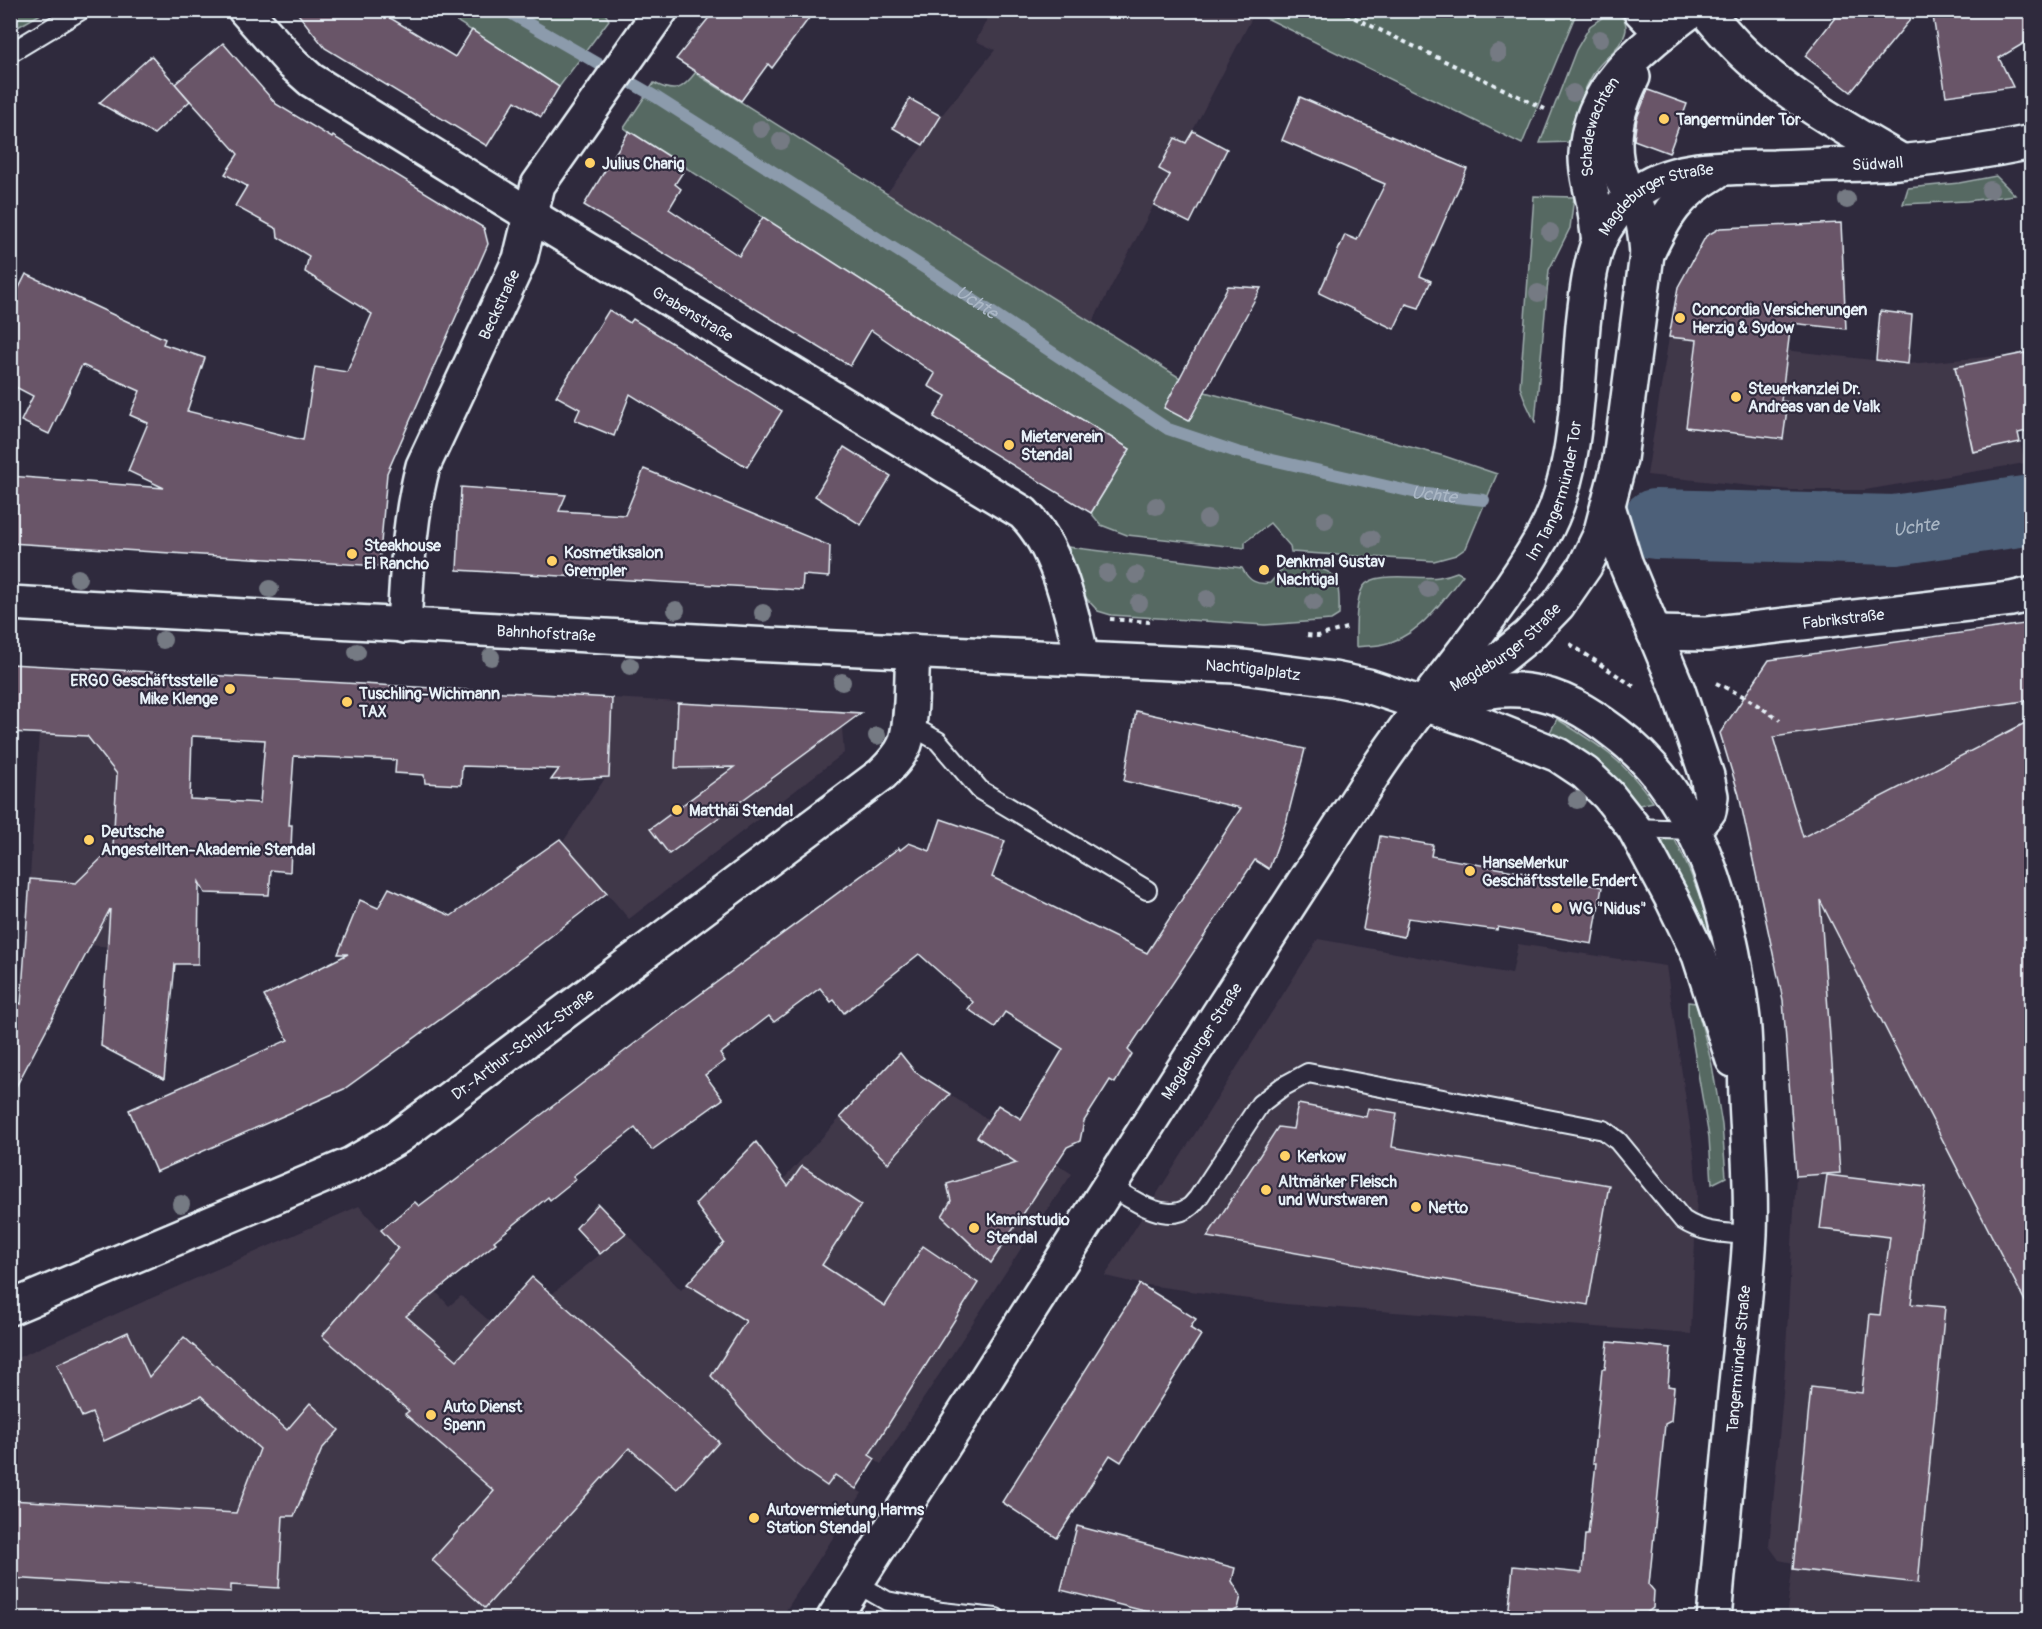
<svg xmlns="http://www.w3.org/2000/svg" width="2042" height="1629" viewBox="0 0 2042 1629" font-family="Pangolin,sans-serif">
  <rect width="100%" height="100%" fill="#2f2a3d"/>
  <filter id="ink" filterUnits="userSpaceOnUse"><feTurbulence type="fractalNoise" baseFrequency=".0167" numOctaves="2"/><feDisplacementMap in="SourceGraphic" scale="12" xChannelSelector="R" yChannelSelector="G"/><feConvolveMatrix kernelMatrix="1 2 1 2 8 2 1 2 1" color-interpolation-filters="sRGB"/></filter>
  <g filter="url(#ink)">
    <g fill="#40374a">
      <path d="M 1252,10 L 1255,12 L 1092,323 L 887,193 L 923,145 L 941,116 L 995,50 L 976,41 L 991,11 Z"/>
      <path d="M 1669,337 L 1908,364 L 2000,356 L 2025,463 L 1865,490 L 1790,490 L 1647,475 Z"/>
      <path d="M 2031,623 L 2031,1618 L 1786,1618 L 1793,1563 L 1779,1560 L 1769,1546 L 1784,1383 L 1796,1176 L 1783,1000 L 1739,795 L 1720,733 L 1769,660 Z"/>
      <path d="M 43,668 L 126,671 L 176,951 L 26,941 Z"/>
      <path d="M 612,698 L 818,710 L 818,712 L 838,718 L 842,728 L 844,753 L 629,919 L 563,842 L 609,772 Z"/>
      <path d="M 1318,939 L 1512,974 L 1518,944 L 1666,966 L 1694,1154 L 1697,1194 L 1691,1334 L 1285,1304 L 1140,1284 L 1105,1276 Z"/>
      <path d="M 900,1053 L 915,1072 L 1072,1174 L 1035,1227 L 881,1464 L 860,1451 L 842,1480 L 862,1493 L 781,1618 L 11,1618 L 10,1361 L 359,1206 L 449,1306 L 461,1296 L 512,1341 L 552,1294 L 626,1233 L 681,1290 Z"/>
    </g>
    <g fill="#566962" stroke="#9fadad" stroke-width="1.5">
      <path d="M 11,10 L 46,10 L 46,11 L 11,31 Z"/>
      <path d="M 441,11 L 600,11 L 606,15 L 609,20 L 559,87 Z"/>
      <path d="M 1252,11 L 1575,10 L 1575,16 L 1522,144 Z"/>
      <path d="M 1609,13 C 1620,14 1627,18 1626,30 C 1623,47 1604,57 1595,71 C 1582,92 1574,117 1571,142 L 1540,143 L 1576,50 L 1590,26 Z"/>
      <path d="M 696,72 L 701,77 L 1180,378 L 1205,392 L 1444,456 L 1497,474 L 1466,548 L 1456,555 L 1434,561 L 1291,552 L 1290,546 L 1270,523 L 1245,542 L 1245,548 L 1127,535 L 1101,525 L 1091,513 L 1130,449 L 995,366 L 624,128 L 654,83 C 675,94 682,90 696,72 Z"/>
      <path d="M 1996,176 L 2015,195 L 1967,201 L 1903,204 L 1908,188 L 1959,183 Z"/>
      <path d="M 1534,196 L 1574,197 L 1570,228 L 1549,270 L 1535,422 L 1526,403 L 1520,387 Z"/>
      <path d="M 1068,547 L 1242,568 C 1249,581 1256,585 1270,583 L 1284,567 C 1328,570 1341,562 1339,615 L 1331,620 L 1265,625 L 1111,615 L 1098,611 L 1086,598 Z"/>
      <path d="M 1457,572 L 1463,575 C 1440,603 1418,639 1379,645 C 1372,646 1363,646 1356,647 C 1356,631 1355,600 1363,587 C 1373,570 1421,580 1439,577 C 1445,576 1452,574 1457,572 Z"/>
      <path d="M 1557,719 C 1598,744 1625,761 1653,802 L 1635,806 L 1548,736 Z"/>
      <path d="M 1673,836 C 1700,887 1715,941 1730,997 L 1658,844 Z"/>
      <path d="M 1688,1002 L 1696,1003 L 1712,1065 L 1722,1125 L 1726,1177 L 1712,1184 L 1709,1137 L 1688,1015 Z"/>
    </g>
    <g fill="none" stroke-linecap="round" stroke-linejoin="round">
      <g stroke="#8c9bac" stroke-width="12">
        <path id="s1" d="M 505,10 L 656,97 L 934,274 L 1168,429 L 1237,452 L 1417,493 L 1484,500"/>
        <path d="M 10,12 L 12,10"/>
      </g>
      <path stroke="#4e6179" stroke-width="70" id="s2" d="M 1655,524 L 1895,530 L 2032,510"/>
    </g>
    <g fill="#695468" stroke="#e8f1f8" stroke-width="1.5" fill-rule="evenodd">
      <path d="M 295,10 L 377,10 L 455,57 L 472,30 L 559,87 L 541,117 L 515,101 L 487,146 L 325,48 Z"/>
      <path d="M 715,10 L 815,10 L 772,68 L 768,64 L 741,101 L 676,59 Z"/>
      <path d="M 1841,10 L 1918,10 L 1851,92 L 1805,56 Z"/>
      <path d="M 1932,10 L 2031,10 L 2031,39 L 1999,58 L 2013,87 L 1946,96 Z"/>
      <path d="M 223,43 L 276,104 L 332,138 L 333,136 L 484,228 L 488,244 L 387,473 L 379,566 L 10,543 L 10,476 L 164,488 L 128,471 L 148,423 L 130,415 L 140,391 L 82,365 L 49,434 L 21,421 L 33,396 L 10,384 L 10,306 L 26,274 L 165,339 L 163,344 L 205,358 L 187,411 L 303,440 L 315,367 L 347,372 L 372,314 L 305,272 L 309,256 L 278,237 L 277,229 L 235,206 L 247,186 L 225,174 L 238,154 L 175,84 Z"/>
      <path d="M 151,56 L 190,101 L 154,134 L 99,103 Z"/>
      <path d="M 1648,90 L 1687,104 L 1669,153 L 1634,140 L 1637,118 Z"/>
      <path d="M 1300,97 L 1467,169 L 1420,276 L 1431,281 L 1419,308 L 1406,304 L 1394,329 L 1319,293 L 1345,235 L 1357,240 L 1385,184 L 1282,140 Z"/>
      <path d="M 910,99 L 941,116 L 923,145 L 893,128 Z"/>
      <path d="M 629,131 L 686,167 L 675,184 L 681,189 L 669,209 L 739,256 L 763,217 L 995,366 L 1130,449 L 1091,513 L 934,417 L 946,396 L 928,386 L 935,374 L 871,330 L 850,366 L 584,205 Z"/>
      <path d="M 1193,131 L 1227,149 L 1190,223 L 1154,205 L 1170,175 L 1159,169 L 1175,138 L 1186,143 Z"/>
      <path d="M 1841,223 L 1846,329 L 1791,323 L 1781,401 L 1788,402 L 1783,439 L 1686,427 L 1697,340 L 1669,337 L 1678,287 L 1706,236 L 1720,228 Z"/>
      <path d="M 1228,286 L 1261,288 L 1189,421 L 1164,408 Z"/>
      <path d="M 609,310 L 630,323 L 633,319 L 782,411 L 747,467 L 630,394 L 614,436 L 575,420 L 580,409 L 556,396 Z"/>
      <path d="M 1880,311 L 1912,315 L 1908,364 L 1876,360 Z"/>
      <path d="M 2025,353 L 2031,384 L 2031,430 L 2018,433 L 2020,442 L 1973,452 L 1955,367 Z"/>
      <path d="M 844,447 L 891,476 L 861,525 L 815,496 Z"/>
      <path d="M 644,469 L 830,546 L 829,577 L 803,575 L 802,590 L 457,570 L 461,487 L 566,495 L 559,511 L 625,515 Z"/>
      <path d="M 2031,623 L 2031,700 L 1773,737 L 1803,837 L 2031,720 L 2031,1313 L 1820,900 L 1840,1173 L 1796,1176 L 1783,1000 L 1739,795 L 1720,733 L 1769,660 Z"/>
      <path d="M 10,664 L 612,698 L 609,777 L 551,780 L 559,769 L 462,766 L 461,785 L 425,783 L 424,775 L 395,773 L 396,760 L 294,756 L 289,825 L 292,825 L 290,872 L 271,870 L 269,895 L 205,893 L 199,882 L 198,964 L 175,964 L 164,1079 L 101,1046 L 110,909 L 10,1098 L 10,998 L 21,1004 L 30,879 L 76,883 L 113,847 L 117,774 L 87,736 L 10,732 ZM 192,736 L 265,740 L 260,803 L 190,799 Z"/>
      <path d="M 678,703 L 777,708 L 861,713 L 669,854 L 650,829 L 734,767 L 675,768 Z"/>
      <path d="M 1136,711 L 1305,749 L 1287,819 L 1269,869 L 1255,860 L 1128,1050 L 1132,1054 L 1115,1083 L 1110,1080 L 1084,1121 L 1080,1141 L 1067,1147 L 991,1263 L 942,1216 L 951,1201 L 947,1184 L 1017,1163 L 977,1137 L 998,1105 L 1021,1119 L 1063,1049 L 1005,1012 L 995,1027 L 968,1009 L 973,1002 L 919,954 L 844,1013 L 834,1000 L 831,1002 L 820,988 L 774,1022 L 769,1016 L 720,1054 L 725,1061 L 705,1075 L 723,1099 L 652,1150 L 635,1128 L 573,1176 L 576,1179 L 550,1200 L 548,1197 L 494,1241 L 496,1243 L 406,1316 L 457,1360 L 532,1277 L 719,1442 L 677,1489 L 629,1448 L 485,1608 L 432,1560 L 494,1491 L 405,1414 L 409,1411 L 322,1336 L 398,1248 L 381,1230 L 415,1202 L 419,1206 L 451,1182 L 452,1183 L 668,1018 L 899,848 L 900,850 L 909,843 L 930,851 L 941,819 L 1005,841 L 992,877 L 1147,953 L 1241,808 L 1124,781 Z"/>
      <path d="M 1380,836 L 1433,845 L 1431,856 L 1602,887 L 1592,944 L 1498,927 L 1497,930 L 1408,918 L 1404,937 L 1363,929 Z"/>
      <path d="M 560,839 L 607,893 L 485,987 L 344,1089 L 156,1172 L 129,1110 L 288,1040 L 264,996 L 348,954 L 338,954 L 360,900 L 378,908 L 389,888 L 451,916 Z"/>
      <path d="M 900,1053 L 915,1072 L 950,1094 L 888,1163 L 840,1117 Z"/>
      <path d="M 1298,1104 L 1366,1117 L 1368,1108 L 1397,1113 L 1392,1147 L 1609,1185 L 1588,1305 L 1207,1237 L 1278,1127 L 1293,1129 Z"/>
      <path d="M 756,1142 L 788,1186 L 802,1166 L 861,1205 L 822,1265 L 885,1306 L 923,1246 L 978,1283 L 869,1455 L 875,1459 L 856,1489 L 835,1475 L 827,1486 L 797,1465 L 764,1435 L 711,1376 L 746,1321 L 687,1284 L 724,1243 L 695,1204 Z"/>
      <path d="M 1827,1175 L 1926,1187 L 1911,1304 L 1945,1307 L 1918,1583 L 1793,1569 L 1811,1387 L 1862,1393 L 1870,1314 L 1880,1315 L 1890,1237 L 1820,1229 Z"/>
      <path d="M 598,1204 L 626,1233 L 600,1254 L 576,1228 Z"/>
      <path d="M 1140,1284 L 1196,1319 L 1190,1328 L 1201,1335 L 1121,1462 L 1110,1455 L 1057,1538 L 1002,1502 Z"/>
      <path d="M 128,1332 L 149,1377 L 184,1337 L 287,1430 L 310,1403 L 339,1430 L 322,1449 L 294,1516 L 283,1516 L 279,1588 L 231,1585 L 231,1592 L 10,1578 L 10,1500 L 236,1513 L 260,1449 L 201,1396 L 104,1441 L 92,1413 L 82,1417 L 57,1364 Z"/>
      <path d="M 1608,1342 L 1671,1348 L 1668,1386 L 1674,1387 L 1671,1421 L 1665,1424 L 1649,1585 L 1654,1591 L 1653,1608 L 1640,1618 L 1508,1618 L 1513,1566 L 1582,1573 L 1585,1534 L 1588,1534 L 1596,1463 L 1593,1463 L 1602,1369 L 1605,1369 Z"/>
      <path d="M 1077,1526 L 1235,1568 L 1232,1581 L 1241,1596 L 1238,1609 L 1219,1618 L 1172,1618 L 1061,1590 Z"/>
    </g>
    <g fill="none" stroke-linecap="round" stroke-linejoin="round">
      <defs>
        <g id="service">
          <path d="M 10,53 L 81,10"/>
          <path d="M 908,728 L 924,733 L 938,741 L 980,790 L 1147,890"/>
          <path d="M 1634,828 L 1693,830"/>
          <path d="M 1110,1186 C 1130,1198 1164,1224 1188,1208 C 1192,1206 1195,1201 1198,1198 L 1260,1104 L 1282,1087 L 1308,1073 L 1604,1130 L 1618,1141 L 1683,1220 C 1704,1234 1726,1233 1750,1235"/>
          <path d="M 856,1583 L 887,1601 L 942,1612 L 996,1618"/>
        </g>
        <g id="minor">
          <path id="s3" d="M 245,10 L 293,64 L 311,80 L 530,215 L 1023,513 C 1058,547 1071,611 1082,658"/>
          <path d="M 1640,10 L 1662,33"/>
          <path d="M 1705,10 C 1719,27 1733,44 1749,58 C 1792,99 1850,131 1901,161"/>
          <path d="M 1633,77 C 1617,108 1608,145 1622,180 C 1627,191 1635,201 1640,213 C 1645,226 1646,240 1647,254"/>
          <path id="s4" d="M 1599,241 C 1597,229 1596,217 1594,205 C 1591,188 1585,171 1586,154 C 1589,86 1642,48 1692,10"/>
          <path id="s5" d="M 10,603 L 751,644 L 1236,666 L 1334,679 L 1368,686 L 1422,704"/>
          <path id="s6" d="M 404,626 C 407,572 409,518 423,466 L 520,259 L 538,185 L 661,10"/>
          <path id="s7" d="M 1654,633 L 1707,634 L 2011,599 L 2032,594"/>
          <path id="s8" d="M 10,1308 L 352,1164 L 398,1137 L 882,774 C 891,765 900,756 905,744 C 913,720 911,678 913,651"/>
        </g>
        <g id="secondary">
          <path d="M 1608,506 L 1625,562 L 1678,690 L 1707,776 L 1711,796 L 1709,811 L 1693,830"/>
          <path id="s9" d="M 1442,692 L 1502,657 L 1528,636 L 1558,605 L 1585,566 L 1600,535 L 1620,459 L 1647,254 C 1666,214 1677,195 1716,172"/>
          <path d="M 1422,704 C 1456,698 1493,686 1528,691 C 1561,695 1589,713 1614,732 C 1702,797 1731,917 1743,1019 C 1746,1045 1745,1072 1746,1098 C 1748,1144 1752,1189 1750,1234 C 1747,1291 1739,1348 1734,1404 C 1727,1475 1721,1547 1714,1618"/>
          <path d="M 1424,704 L 1479,723 L 1558,755 L 1585,773 L 1608,795 L 1634,828 L 1672,899 L 1699,955 L 1733,1060"/>
          <path id="s10" d="M 834,1618 C 1010,1338 1189,1059 1369,781 C 1423,697 1493,623 1543,536 C 1577,476 1577,393 1583,325 C 1586,298 1589,269 1598,243 C 1605,225 1620,206 1635,194 C 1672,164 1729,168 1774,167 C 1816,165 1857,165 1898,162 C 1943,158 1988,151 2032,142"/>
        </g>
      </defs>
      <use href="#service" stroke="#e8f1f8" stroke-width="22"/>
      <use href="#minor" stroke="#e8f1f8" stroke-width="38"/>
      <use href="#secondary" stroke="#e8f1f8" stroke-width="38"/>
      <g stroke="#e8f1f8" stroke-width="4" stroke-dasharray="4.5 4.5" stroke-linecap="butt">
        <path d="M 1338,10 L 1545,109"/>
        <path d="M 1110,619 L 1150,622"/>
        <path d="M 1307,635 L 1318,636 L 1350,627"/>
        <path d="M 1570,644 L 1636,688"/>
        <path d="M 1716,683 L 1745,697 L 1780,720"/>
      </g>
      <use href="#service" stroke="#2f2a3d" stroke-width="18"/>
      <use href="#minor" stroke="#2f2a3d" stroke-width="33"/>
      <use href="#secondary" stroke="#2f2a3d" stroke-width="33"/>
    </g>
    <g fill="#757a83">
      <circle cx="1600" cy="39" r="9"/>
      <circle cx="1498" cy="53" r="9"/>
      <circle cx="1573" cy="93" r="9"/>
      <circle cx="761" cy="129" r="9"/>
      <circle cx="781" cy="141" r="9"/>
      <circle cx="1990" cy="190" r="9"/>
      <circle cx="1847" cy="200" r="9"/>
      <circle cx="1550" cy="232" r="9"/>
      <circle cx="1538" cy="293" r="9"/>
      <circle cx="1156" cy="506" r="9"/>
      <circle cx="1207" cy="519" r="9"/>
      <circle cx="1325" cy="520" r="9"/>
      <circle cx="1371" cy="539" r="9"/>
      <circle cx="1107" cy="573" r="9"/>
      <circle cx="1136" cy="575" r="9"/>
      <circle cx="78" cy="578" r="9"/>
      <circle cx="270" cy="589" r="9"/>
      <circle cx="1428" cy="589" r="9"/>
      <circle cx="1207" cy="599" r="9"/>
      <circle cx="1314" cy="602" r="9"/>
      <circle cx="1139" cy="603" r="9"/>
      <circle cx="676" cy="610" r="9"/>
      <circle cx="763" cy="613" r="9"/>
      <circle cx="163" cy="640" r="9"/>
      <circle cx="357" cy="652" r="9"/>
      <circle cx="491" cy="657" r="9"/>
      <circle cx="630" cy="666" r="9"/>
      <circle cx="842" cy="682" r="9"/>
      <circle cx="877" cy="736" r="9"/>
      <circle cx="1577" cy="800" r="9"/>
      <circle cx="181" cy="1204" r="9"/>
    </g>
  </g>
  <g fill="#ffd166" stroke="#2f2a3d" stroke-width="2">
    <circle cx="1664" cy="119" r="6"/>
    <circle cx="590" cy="163" r="6"/>
    <circle cx="1680" cy="318" r="6"/>
    <circle cx="1736" cy="397" r="6"/>
    <circle cx="1009" cy="445" r="6"/>
    <circle cx="352" cy="554" r="6"/>
    <circle cx="552" cy="561" r="6"/>
    <circle cx="1264" cy="570" r="6"/>
    <circle cx="230" cy="689" r="6"/>
    <circle cx="347" cy="702" r="6"/>
    <circle cx="677" cy="810" r="6"/>
    <circle cx="89" cy="840" r="6"/>
    <circle cx="1470" cy="871" r="6"/>
    <circle cx="1557" cy="908" r="6"/>
    <circle cx="1285" cy="1156" r="6"/>
    <circle cx="1266" cy="1190" r="6"/>
    <circle cx="1416" cy="1207" r="6"/>
    <circle cx="974" cy="1228" r="6"/>
    <circle cx="431" cy="1415" r="6"/>
    <circle cx="754" cy="1518" r="6"/>
  </g>
  <g text-anchor="middle" stroke-width="4.5" stroke-linejoin="round" paint-order="stroke">
    <g font-size="16" font-weight="bold" fill="#e8f1f8" stroke="#2f2a3d" text-anchor="start">
      <text x="1676" y="125">Tangermünder Tor</text>
      <text x="602" y="169">Julius Charig</text>
      <text x="1692" y="315">Concordia Versicherungen<tspan x="1692" dy="18">Herzig &amp; Sydow</tspan></text>
      <text x="1748" y="394">Steuerkanzlei Dr.<tspan x="1748" dy="18">Andreas van de Valk</tspan></text>
      <text x="1021" y="442">Mieterverein<tspan x="1021" dy="18">Stendal</tspan></text>
      <text x="364" y="551">Steakhouse<tspan x="364" dy="18">El Rancho</tspan></text>
      <text x="564" y="558">Kosmetiksalon<tspan x="564" dy="18">Grempler</tspan></text>
      <text x="1276" y="567">Denkmal Gustav<tspan x="1276" dy="18">Nachtigal</tspan></text>
      <text x="218" y="686" text-anchor="end">ERGO Geschäftsstelle<tspan x="218" dy="18">Mike Klenge</tspan></text>
      <text x="359" y="699">Tuschling-Wichmann<tspan x="359" dy="18">TAX</tspan></text>
      <text x="689" y="816">Matthäi Stendal</text>
      <text x="101" y="837">Deutsche<tspan x="101" dy="18">Angestellten-Akademie Stendal</tspan></text>
      <text x="1482" y="868">HanseMerkur<tspan x="1482" dy="18">Geschäftsstelle Endert</tspan></text>
      <text x="1569" y="914">WG "Nidus"</text>
      <text x="1297" y="1162">Kerkow</text>
      <text x="1278" y="1187">Altmärker Fleisch<tspan x="1278" dy="18">und Wurstwaren</tspan></text>
      <text x="1428" y="1213">Netto</text>
      <text x="986" y="1225">Kaminstudio<tspan x="986" dy="18">Stendal</tspan></text>
      <text x="443" y="1412">Auto Dienst<tspan x="443" dy="18">Spenn</tspan></text>
      <text x="766" y="1515">Autovermietung Harms<tspan x="766" dy="18">Station Stendal</tspan></text>
    </g>
    <g font-size="16" fill="#e8f1f8" stroke="#2f2a3d">
      <text dy="6" stroke="none"><textPath href="#s4" startOffset="118">Schadewachten</textPath></text>
      <text dy="6" stroke="none"><textPath href="#s10" startOffset="1904">Südwall</textPath></text>
      <text dy="6" stroke="none"><textPath href="#s10" startOffset="1672">Magdeburger Straße</textPath></text>
      <text dy="6" stroke="none"><textPath href="#s6" startOffset="340">Beckstraße</textPath></text>
      <text dy="6" stroke="none"><textPath href="#s3" startOffset="544">Grabenstraße</textPath></text>
      <text dy="6" stroke="none"><textPath href="#s10" startOffset="1341">Im Tangermünder Tor</textPath></text>
      <text dy="6" stroke="none"><textPath href="#s7" startOffset="190">Fabrikstraße</textPath></text>
      <text dy="6" stroke="none"><textPath href="#s5" startOffset="537">Bahnhofstraße</textPath></text>
      <text dy="6" stroke="none"><textPath href="#s9" startOffset="78">Magdeburger Straße</textPath></text>
      <text dy="6" stroke="none"><textPath href="#s5" startOffset="1245">Nachtigalplatz</textPath></text>
      <text dy="6" stroke="none"><textPath href="#s10" startOffset="684">Magdeburger Straße</textPath></text>
      <text dy="6" stroke="none"><textPath href="#s8" startOffset="580">Dr.-Arthur-Schulz-Straße</textPath></text>
      <text transform="translate(1738 1359) rotate(-85)" y="6">Tangermünder Straße</text>
    </g>
    <g font-size="18" font-style="italic" fill="#aab7c5" stroke="#2f2a3d">
      <text dy="6" stroke="none"><textPath href="#s1" startOffset="555">Uchte</textPath></text>
      <text dy="6" stroke="none"><textPath href="#s1" startOffset="1059">Uchte</textPath></text>
      <text dy="6" stroke="none"><textPath href="#s2" startOffset="261">Uchte</textPath></text>
    </g>
  </g>
  <rect width="2042" height="1629" fill="none" stroke="#2f2a3d" stroke-width="36"/>
  <rect x="18" y="18" width="2006" height="1593" fill="none" stroke="#e8f1f8" stroke-width="2" filter="url(#ink)"/>
</svg>
